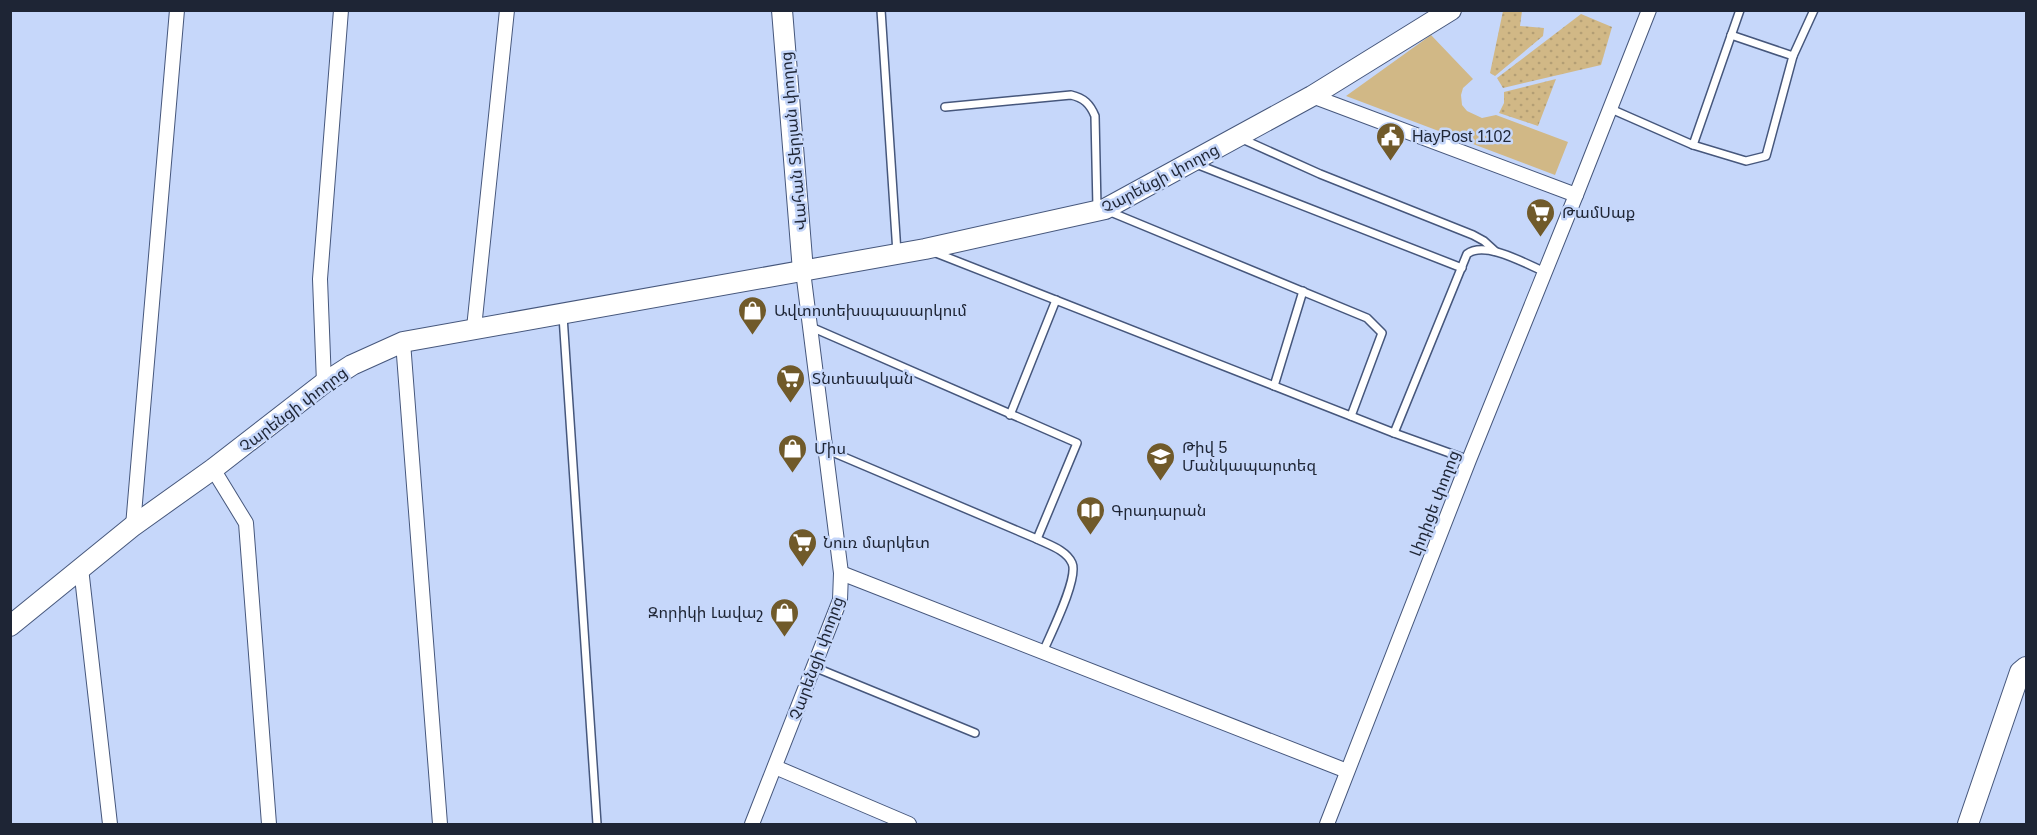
<svg xmlns="http://www.w3.org/2000/svg" width="2037" height="835" viewBox="0 0 2037 835" font-family="Helvetica,'Noto Sans Armenian',sans-serif">
  <defs>
    <pattern id="grass-dots" width="8" height="8" patternUnits="userSpaceOnUse" patternTransform="scale(1.5)"><rect width="8" height="8" fill="#d1b886"/><path d="M2 2h.1M6 6h.1" fill="none" stroke="#b39e74" stroke-width="1.8" stroke-linecap="round"/></pattern>
  </defs>
  <rect width="100%" height="100%" fill="#c6d7fa"/>
  <g fill="url(#grass-dots)">
    <path d="M 1503,11 L 1522,11 L 1520,26 L 1544,28 L 1543,36 L 1495,76 L 1490,73 Z"/>
    <path d="M 1581,14 L 1612,27 L 1601,65 L 1503,88 L 1497,78 Z"/>
    <path d="M 1556,79 L 1538,126 L 1499,113 L 1504,103 L 1504,92 Z"/>
  </g>
  <path fill="#d1b886" d="M 1431,35 L 1473,79 L 1463,88 L 1461,95 L 1462,105 L 1467,111 L 1482,118 L 1496,115 L 1568,142 L 1555,175 L 1346,96 Z"/>
  <g fill="none" stroke-linecap="round" stroke-linejoin="round">
    <defs>
      <g id="lane">
        <path d="M 881,10 L 897,253"/>
        <path d="M 1793,56 L 1814,10"/>
        <path d="M 945,107 L 1071,95 C 1084,98 1090,104 1095,116 L 1097,208"/>
        <path d="M 1611,109 L 1693,145 L 1746,161 L 1766,156 L 1793,56 L 1731,35"/>
        <path d="M 1240,138 L 1320,174 L 1473,235 L 1484,241 L 1495,251"/>
        <path d="M 1693,145 L 1740,10"/>
        <path d="M 1196,164 L 1462,268"/>
        <path d="M 1108,211 L 1367,318 L 1382,333 L 1351,416"/>
        <path d="M 936,253 L 1394,433 L 1469,460"/>
        <path d="M 563,316 L 597,824"/>
        <path d="M 811,327 L 1077,443 L 1037,539"/>
        <path d="M 1274,386 L 1303,291"/>
        <path d="M 1010,415 L 1056,300"/>
        <path d="M 1394,433 L 1467,254 C 1485,240 1526,264 1545,272"/>
        <path d="M 825,449 L 1037,539 C 1049,545 1066,550 1072,563 C 1079,578 1050,635 1043,652"/>
        <path d="M 814,667 L 975,733"/>
      </g>
      <g id="street">
        <path d="M 1312,96 L 1576,195 L 1649,10"/>
        <path d="M 474,328 L 507,10"/>
        <path d="M 403,342 L 440,824"/>
        <path d="M 324,383 L 320,279 L 341,10"/>
        <path d="M 213,469 L 246,523 L 269,824"/>
        <path d="M 133,526 L 177,10"/>
        <path d="M 81,568 L 110,824"/>
        <path d="M 841,573 L 1347,771"/>
        <path d="M 775,767 L 909,824"/>
        <path d="M 752,824 L 840,600 L 841,573 L 803,271"/>
        <path d="M 1327,824 L 1469,460 L 1576,195"/>
      </g>
      <g id="secondary">
        <path d="M 782,10 L 803,271"/>
        <path d="M 10,626 L 133,526 L 213,469 L 324,383 L 352,365 L 403,342 L 925,249 L 1105,209 L 1312,96 L 1451,10"/>
        <path d="M 1968,824 L 2020,672 L 2026,667"/>
      </g>
    </defs>
    <use href="#lane" stroke="#46577c" stroke-width="10"/>
    <use href="#street" stroke="#46577c" stroke-width="16"/>
    <use href="#secondary" stroke="#46577c" stroke-width="22"/>
    <use href="#lane" stroke="#fff" stroke-width="7"/>
    <use href="#street" stroke="#fff" stroke-width="14"/>
    <use href="#secondary" stroke="#fff" stroke-width="20"/>
  </g>
  <defs>
    <symbol id="civic-pin" viewBox="-11 -11 22 30"><path d="M0 17L-7.5 6A9.5 9.5 0 1 1 7.5 6Z" fill="#705a2a" stroke="#c6d7fa"/><path d="M-.6-6.5H3V-4.5H.6V-3L4-1V1h2V6H-6V1h2V-1L-.6-3ZM-1.2 2.5V6h2.4V2.5Z" fill="#fff"/></symbol>
    <symbol id="supermarket-pin" viewBox="-11 -11 22 30"><path d="M0 17L-7.5 6A9.5 9.5 0 1 1 7.5 6Z" fill="#705a2a" stroke="#c6d7fa"/><path d="M-6-5.5h2.5l.6 2H6L4.5 2H-2.5L-4.4-4H-6ZM-1.5 3.2a1.3 1.3 0 1 0 .1 0ZM3 3.2a1.3 1.3 0 1 0 .1 0Z" fill="#fff"/></symbol>
    <symbol id="shop-pin" viewBox="-11 -11 22 30"><path d="M0 17L-7.5 6A9.5 9.5 0 1 1 7.5 6Z" fill="#705a2a" stroke="#c6d7fa"/><path d="M-5-2.5h2.3a2.7 3.5 0 0 1 5.4 0H5L5.5 6h-11ZM-1.5-2.5h3a1.5 2.3 0 0 0-3 0Z" fill="#fff"/></symbol>
    <symbol id="school-pin" viewBox="-11 -11 22 30"><path d="M0 17L-7.5 6A9.5 9.5 0 1 1 7.5 6Z" fill="#705a2a" stroke="#c6d7fa"/><path d="M0-5L7-2L0 1L-7-2ZM-4 1L0 2.5L4 1V4Q0 6-4 4Z" fill="#fff"/></symbol>
    <symbol id="library-pin" viewBox="-11 -11 22 30"><path d="M0 17L-7.5 6A9.5 9.5 0 1 1 7.5 6Z" fill="#705a2a" stroke="#c6d7fa"/><path d="M-6-4Q-3-5.5-.7-3.5V5Q-3 3-6 4ZM6-4Q3-5.5 .7-3.5V5Q3 3 6 4Z" fill="#fff"/></symbol>
  </defs>
  <g fill-rule="evenodd">
    <use href="#civic-pin" x="1374" y="120" width="33" height="45"/>
    <use href="#supermarket-pin" x="1524" y="196" width="33" height="45"/>
    <use href="#shop-pin" x="736" y="294" width="33" height="45"/>
    <use href="#supermarket-pin" x="774" y="362" width="33" height="45"/>
    <use href="#shop-pin" x="776" y="432" width="33" height="45"/>
    <use href="#school-pin" x="1144" y="440" width="33" height="45"/>
    <use href="#library-pin" x="1074" y="494" width="33" height="45"/>
    <use href="#supermarket-pin" x="786" y="526" width="33" height="45"/>
    <use href="#shop-pin" x="768" y="596" width="33" height="45"/>
  </g>
  <g text-anchor="middle" stroke-width="5" stroke-linejoin="round" paint-order="stroke">
    <g font-size="16" fill="#1e2535" stroke="#c6d7fa" text-anchor="start">
      <text x="1412" y="142">HayPost 1102</text>
      <text x="1562" y="218">ԹամՍաք</text>
      <text x="774" y="316">Ավտոտեխսպասարկում</text>
      <text x="812" y="384">Տնտեսական</text>
      <text x="1182" y="453">Թիվ 5<tspan x="1182" dy="18">Մանկապարտեզ</tspan></text>
      <text x="814" y="454">Միս</text>
      <text x="1111" y="516">Գրադարան</text>
      <text x="823" y="548">Նուռ մարկետ</text>
      <text x="763" y="618" text-anchor="end">Զորիկի Լավաշ</text>
    </g>
    <g font-size="16" fill="#1e2535" stroke="#c6d7fa">
      <text transform="translate(793 141) rotate(-95)" y="6">Վահան Տերյան փողոց</text>
      <text transform="translate(1160 178) rotate(-28)" y="6">Չարենցի փողոց</text>
      <text transform="translate(293 409) rotate(-37)" y="6">Չարենցի փողոց</text>
      <text transform="translate(1434 503) rotate(-69)" y="6">Լիդիցե փողոց</text>
      <text transform="translate(816 658) rotate(-70)" y="6">Չարենցի փողոց</text>
    </g>
  </g>
  <rect width="2037" height="835" fill="none" stroke="#1e2535" stroke-width="24"/>
</svg>
